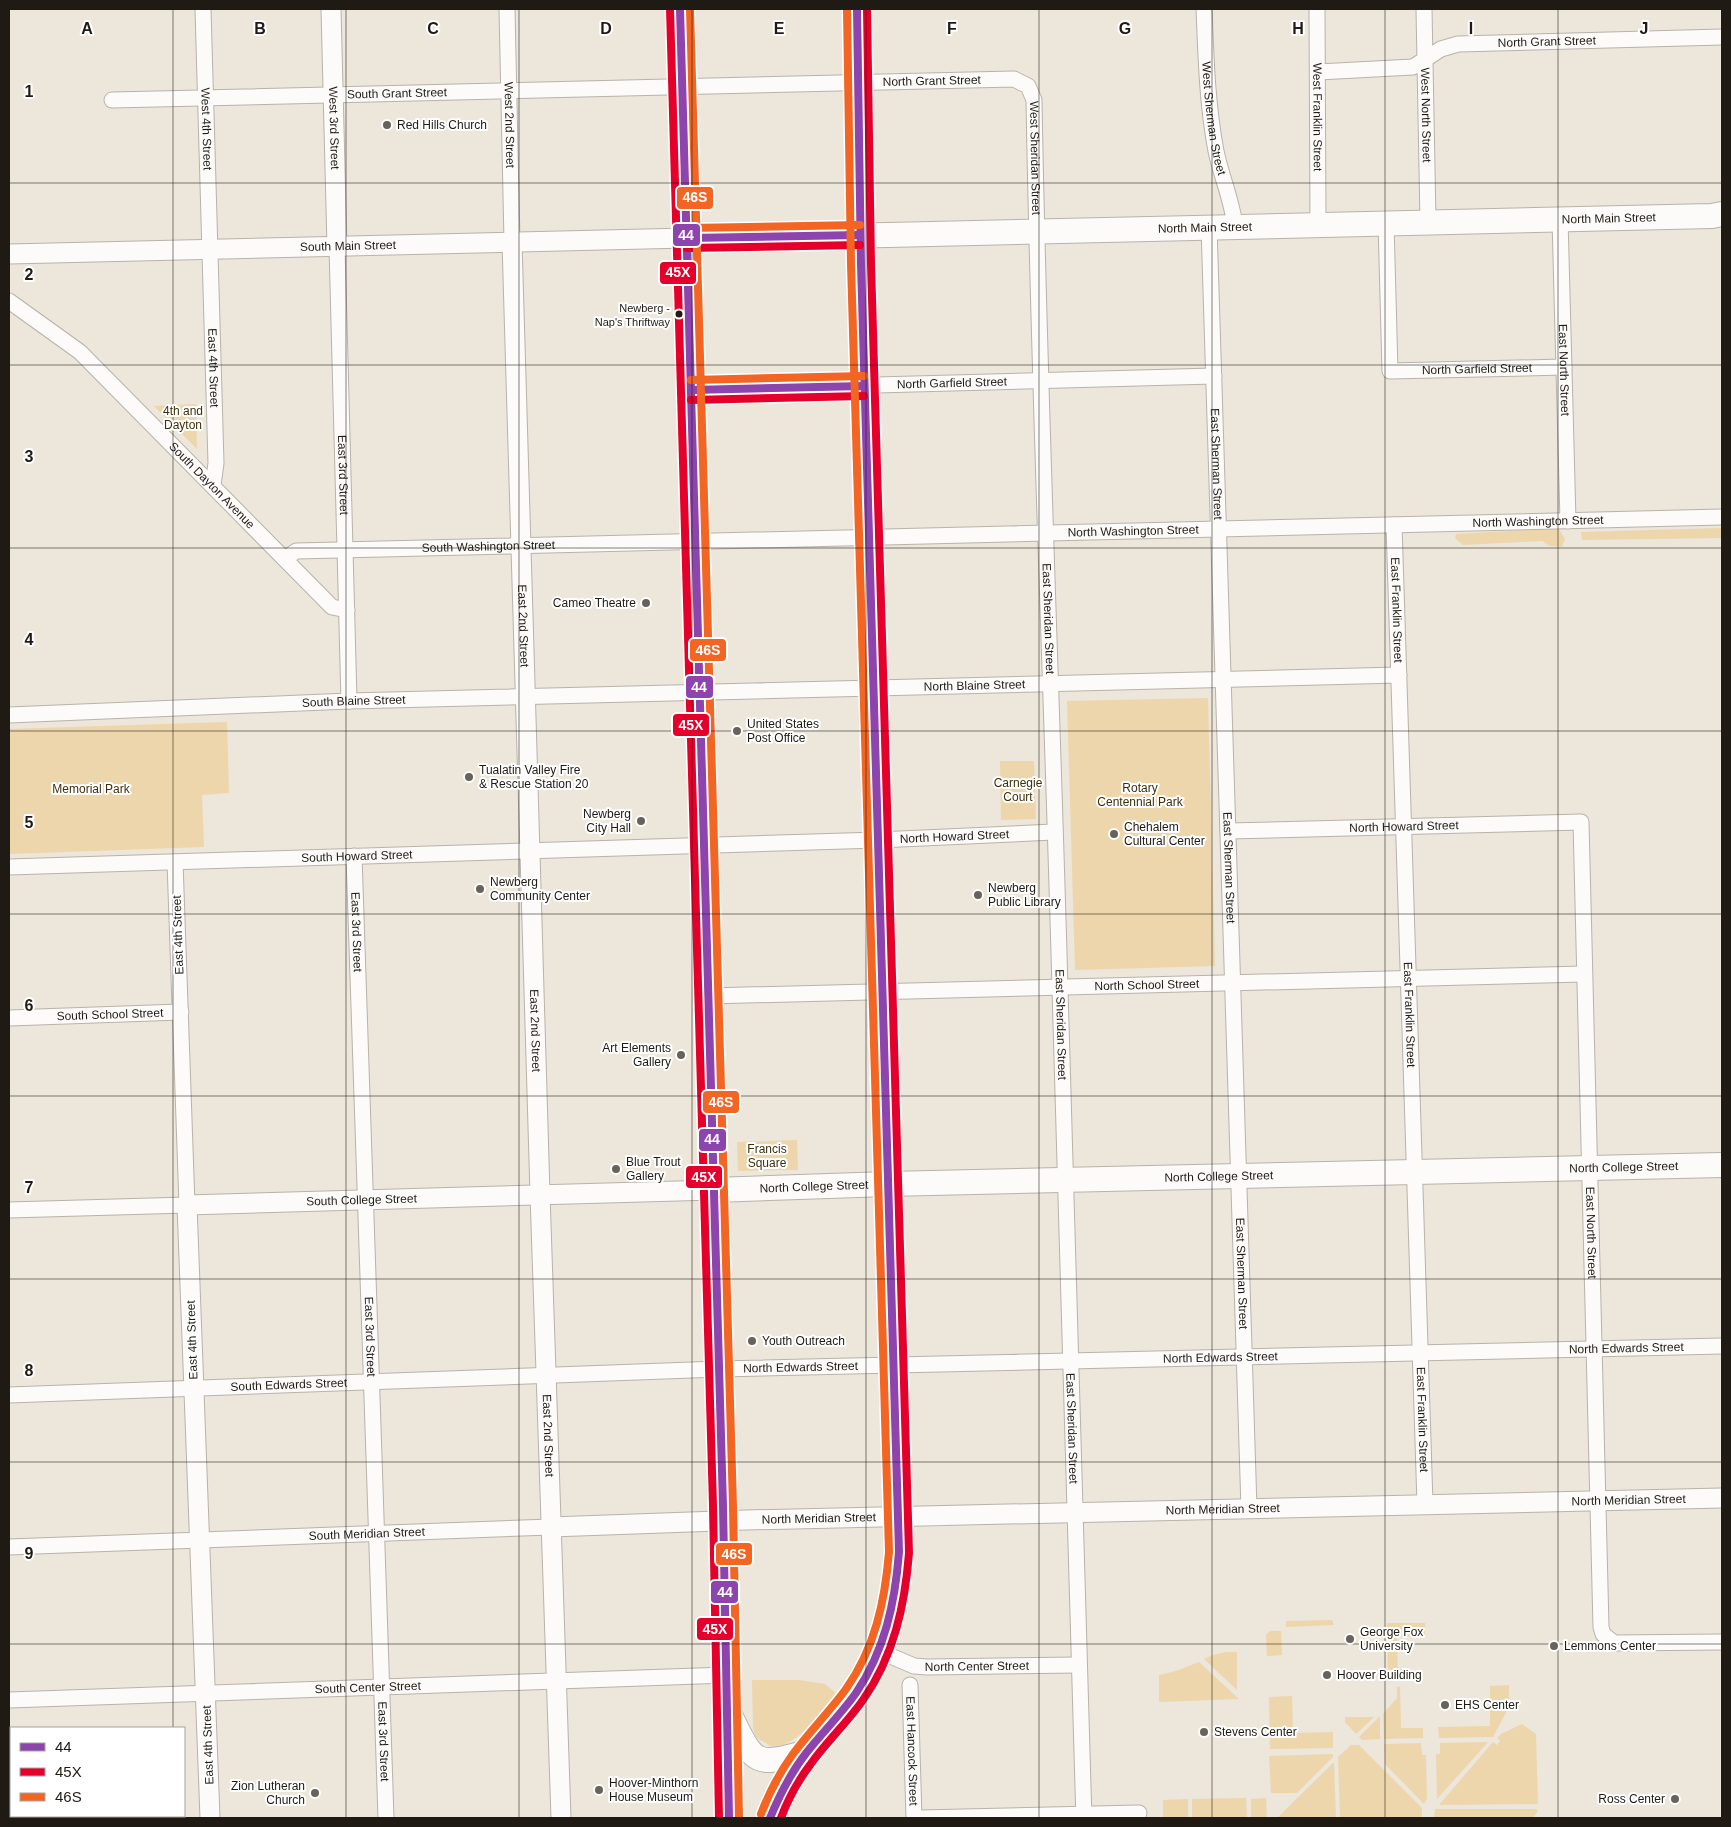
<svg xmlns="http://www.w3.org/2000/svg" width="1731" height="1827" viewBox="0 0 1731 1827" font-family="Helvetica,sans-serif">
  <rect width="100%" height="100%" fill="#ece6db"/>
  <g fill="#edd6ab">
    <path d="M 196,404 L 197,449 L 154,406 Z"/>
    <path d="M 1558,528 L 1565,539 L 1562,547 L 1550,546 L 1542,541 L 1463,545 L 1455,538 L 1456,534 Z"/>
    <path d="M 1722,528 L 1722,538 L 1582,540 L 1581,532 Z"/>
    <path d="M 1208,698 L 1215,966 L 1075,970 L 1067,701 Z"/>
    <path d="M 227,722 L 229,793 L 202,795 L 204,847 L 9,854 L 9,729 Z"/>
    <path d="M 1000,761 L 1034,761 L 1036,819 L 1001,820 Z"/>
    <path d="M 797,1140 L 798,1170 L 738,1171 L 737,1142 Z"/>
    <path d="M 1332,1620 L 1334,1625 L 1286,1627 L 1286,1621 Z"/>
    <path d="M 1387,1623 L 1425,1623 L 1425,1636 L 1397,1637 L 1398,1679 L 1388,1680 Z"/>
    <path d="M 1270,1631 L 1281,1631 L 1282,1655 L 1267,1656 L 1266,1635 Z"/>
    <path d="M 1226,1652 L 1237,1652 L 1237,1690 L 1204,1659 L 1213,1655 Z"/>
    <path d="M 1199,1662 L 1239,1699 L 1159,1702 L 1159,1675 L 1176,1671 Z"/>
    <path d="M 752,1680 L 799,1680 L 825,1684 L 837,1694 C 825,1710 794,1750 771,1746 C 769,1746 767,1743 764,1742 C 757,1739 755,1736 753,1728 Z"/>
    <path d="M 1509,1685 L 1509,1707 L 1493,1737 L 1439,1738 L 1438,1727 L 1490,1726 L 1490,1686 Z"/>
    <path d="M 1397,1687 L 1400,1687 L 1401,1728 L 1423,1728 L 1423,1738 L 1384,1739 L 1383,1714 L 1397,1698 Z"/>
    <path d="M 1292,1696 L 1293,1733 L 1333,1732 L 1333,1748 L 1270,1749 L 1269,1697 Z"/>
    <path d="M 1380,1716 L 1380,1739 L 1362,1740 L 1359,1737 Z"/>
    <path d="M 1345,1717 L 1374,1717 L 1356,1734 L 1345,1722 Z"/>
    <path d="M 1522,1724 L 1536,1734 L 1538,1804 L 1439,1805 L 1493,1742 L 1497,1745 L 1500,1741 L 1497,1738 L 1501,1734 Z"/>
    <path d="M 1488,1742 L 1437,1799 L 1436,1754 L 1440,1754 L 1440,1743 Z"/>
    <path d="M 1421,1743 L 1422,1755 L 1426,1755 L 1427,1798 L 1424,1804 L 1385,1764 L 1384,1744 Z"/>
    <path d="M 1351,1745 L 1359,1745 L 1422,1808 L 1422,1816 L 1420,1818 L 1340,1818 L 1338,1757 Z"/>
    <path d="M 1333,1754 L 1333,1757 L 1297,1793 L 1271,1793 L 1269,1756 Z"/>
    <path d="M 1334,1762 L 1336,1818 L 1278,1818 L 1279,1816 Z"/>
    <path d="M 1246,1798 L 1247,1818 L 1192,1818 L 1192,1799 Z"/>
    <path d="M 1266,1798 L 1267,1818 L 1251,1818 L 1251,1799 Z"/>
    <path d="M 1188,1799 L 1188,1818 L 1163,1818 L 1163,1800 Z"/>
    <path d="M 1435,1809 L 1536,1809 L 1538,1811 L 1533,1818 L 1436,1818 L 1434,1817 Z"/>
  </g>
  <g fill="none" stroke-linecap="round" stroke-linejoin="round">
    <defs>
      <g id="minor">
        <path id="s1" d="M 203,9 L 216,463 L 213,485"/>
        <path id="s2" d="M 507,9 L 512,242"/>
        <path id="s3" d="M 1204,9 C 1206,56 1207,104 1216,151 C 1221,176 1232,200 1235,226"/>
        <path id="s4" d="M 1317,9 L 1318,224"/>
        <path id="s5" d="M 1424,9 L 1428,222"/>
        <path id="s6" d="M 1318,72 L 1413,67 L 1441,49 L 1458,44 L 1722,37"/>
        <path id="s7" d="M 112,100 L 1014,79 L 1028,86 L 1034,100 C 1039,397 1052,693 1060,989 C 1067,1266 1075,1542 1084,1818"/>
        <path id="s8" d="M 1560,219 L 1568,521"/>
        <path id="s9" d="M 1386,222 L 1390,371 L 1564,367"/>
        <path id="s10" d="M 1209,226 L 1249,1509"/>
        <path id="s11" d="M 337,247 L 349,701"/>
        <path id="s12" d="M 9,301 L 80,352 L 332,607 L 347,610"/>
        <path id="s13" d="M 691,390 L 1214,376"/>
        <path id="s14" d="M 1394,525 L 1425,1504"/>
        <path id="s15" d="M 285,559 L 296,551 L 1722,517"/>
        <path id="s16" d="M 9,715 L 349,701 L 1399,675"/>
        <path id="s17" d="M 1228,831 L 1581,822 L 1601,1627 L 1603,1634 L 1614,1643 L 1722,1642"/>
        <path id="s18" d="M 354,856 L 386,1818"/>
        <path id="s19" d="M 9,867 L 878,840 L 1054,832"/>
        <path id="s20" d="M 709,996 L 1584,974"/>
        <path id="s21" d="M 9,1018 L 181,1012"/>
        <path d="M 9,1210 L 187,1205 L 175,862"/>
        <path id="s22" d="M 9,1395 L 719,1369 L 1722,1346"/>
        <path id="s23" d="M 9,1547 L 551,1527"/>
        <path id="s24" d="M 879,1651 L 914,1666 L 927,1667 L 1079,1665"/>
        <path id="s25" d="M 910,1685 L 914,1818"/>
        <path id="s26" d="M 9,1700 L 727,1675"/>
        <path d="M 920,1818 L 1139,1813"/>
      </g>
      <g id="tertiary">
        <path id="s27" d="M 331,9 L 337,247"/>
        <path id="s28" d="M 512,242 L 540,1194 L 561,1818"/>
        <path id="s29" d="M 9,254 L 687,238"/>
        <path id="s30" d="M 551,1527 L 746,1520 L 1722,1498"/>
        <path id="s31" d="M 210,1818 L 187,1205 L 714,1190"/>
      </g>
      <g id="primary">
        <path d="M 680,9 L 723,1506 L 729,1818"/>
        <path id="s32" d="M 687,238 L 888,235 L 1712,216 L 1722,214"/>
        <path id="s33" d="M 714,1190 L 888,1184 L 1722,1165"/>
        <path d="M 731,1717 C 754,1764 755,1767 807,1752"/>
        <path d="M 770,1818 C 779,1795 791,1772 807,1752 C 818,1738 831,1725 842,1711 C 881,1663 896,1614 899,1552 L 861,264 L 857,9"/>
      </g>
    </defs>
    <use href="#minor" stroke="#b8b3aa" stroke-width="17"/>
    <use href="#tertiary" stroke="#b8b3aa" stroke-width="21"/>
    <use href="#primary" stroke="#b8b3aa" stroke-width="26"/>
    <use href="#minor" stroke="#fcfbfa" stroke-width="15"/>
    <use href="#tertiary" stroke="#fcfbfa" stroke-width="19"/>
    <use href="#primary" stroke="#fcfbfa" stroke-width="24"/>
    <defs>
      <g id="bus-1">
        <path d="M 680,9 L 723,1506 L 729,1818"/>
        <path d="M 687,238 L 860,235"/>
        <path d="M 691,390 L 864,386"/>
        <path d="M 770,1818 C 780,1794 791,1772 807,1752 C 823,1732 841,1714 856,1693 C 885,1650 895,1603 899,1552 L 861,264 L 857,9"/>
      </g>
      <g id="bus-2">
        <path d="M 670,9 L 713,1506 L 719,1818"/>
        <path d="M 687,248 L 860,245"/>
        <path d="M 691,400 L 864,396"/>
        <path d="M 781,1818 C 788,1799 798,1781 810,1765 C 826,1742 847,1723 863,1700 C 894,1656 905,1605 909,1553 L 871,264 L 867,9"/>
      </g>
      <g id="bus-3">
        <path d="M 690,9 L 733,1506 L 739,1818"/>
        <path d="M 687,228 L 860,225"/>
        <path d="M 691,380 L 864,376"/>
        <path d="M 761,1814 C 769,1793 780,1772 793,1754 C 810,1731 830,1711 846,1689 C 875,1648 885,1601 889,1552 L 851,264 L 847,9"/>
      </g>
    </defs>
    <use href="#bus-1" stroke="#fff" stroke-width="11"/>
    <use href="#bus-2" stroke="#fff" stroke-width="11"/>
    <use href="#bus-3" stroke="#fff" stroke-width="11"/>
    <use href="#bus-1" stroke="#8e44ad" stroke-width="8"/>
    <use href="#bus-2" stroke="#e4002b" stroke-width="8"/>
    <use href="#bus-3" stroke="#f26522" stroke-width="8"/>
  </g>
  <path fill="none" stroke="#1f1b14" stroke-width="1" stroke-opacity="0.55" d="M 173,9 L 173,1728M 346,9 L 346,1818M 519,9 L 519,1818M 692,9 L 692,1818M 866,9 L 866,1818M 1039,9 L 1039,1818M 1212,9 L 1212,1818M 1385,9 L 1385,1818M 1558,9 L 1558,1818M 9,183 L 1722,183M 9,365 L 1722,365M 9,548 L 1722,548M 9,731 L 1722,731M 9,914 L 1722,914M 9,1096 L 1722,1096M 9,1279 L 1722,1279M 9,1462 L 1722,1462M 9,1644 L 1722,1644M 173,1816 L 173,1818"/>
  <g fill="#67625a" stroke="#fff" stroke-width="2">
    <circle cx="387" cy="125" r="5"/>
    <circle cx="646" cy="603" r="5"/>
    <circle cx="737" cy="731" r="5"/>
    <circle cx="469" cy="777" r="5"/>
    <circle cx="641" cy="821" r="5"/>
    <circle cx="1114" cy="834" r="5"/>
    <circle cx="480" cy="889" r="5"/>
    <circle cx="978" cy="895" r="5"/>
    <circle cx="681" cy="1055" r="5"/>
    <circle cx="616" cy="1169" r="5"/>
    <circle cx="752" cy="1341" r="5"/>
    <circle cx="1350" cy="1639" r="5"/>
    <circle cx="1554" cy="1646" r="5"/>
    <circle cx="1327" cy="1675" r="5"/>
    <circle cx="1445" cy="1705" r="5"/>
    <circle cx="1204" cy="1732" r="5"/>
    <circle cx="599" cy="1790" r="5"/>
    <circle cx="315" cy="1793" r="5"/>
    <circle cx="1675" cy="1799" r="5"/>
  </g>
  <circle fill="#1f1b14" stroke="#fff" stroke-width="2" cx="679" cy="314" r="4.5"/>
  <g text-anchor="middle" stroke-width="4" stroke-linejoin="round" paint-order="stroke">
    <g font-size="11" fill="#1f1b14" stroke="#fff" text-anchor="end">
      <text x="670" y="312">Newberg -<tspan x="670" dy="14">Nap's Thriftway</tspan></text>
    </g>
    <g font-size="12" fill="#1f1b14" stroke="#fff">
      <text dy="4" stroke="none"><textPath href="#s6" startOffset="235">North Grant Street</textPath></text>
      <text dy="4" stroke="none"><textPath href="#s7" startOffset="820">North Grant Street</textPath></text>
      <text dy="4" stroke="none"><textPath href="#s7" startOffset="285">South Grant Street</textPath></text>
      <text dy="4" stroke="none"><textPath href="#s5" startOffset="106">West North Street</textPath></text>
      <text dy="4" stroke="none"><textPath href="#s4" startOffset="108">West Franklin Street</textPath></text>
      <text dy="4" stroke="none"><textPath href="#s3" startOffset="110">West Sherman Street</textPath></text>
      <text dy="4" stroke="none"><textPath href="#s2" startOffset="116">West 2nd Street</textPath></text>
      <text dy="4" stroke="none"><textPath href="#s27" startOffset="119">West 3rd Street</textPath></text>
      <text dy="4" stroke="none"><textPath href="#s1" startOffset="120">West 4th Street</textPath></text>
      <text dy="4" stroke="none"><textPath href="#s7" startOffset="991">West Sheridan Street</textPath></text>
      <text dy="4" stroke="none"><textPath href="#s32" startOffset="922">North Main Street</textPath></text>
      <text dy="4" stroke="none"><textPath href="#s32" startOffset="518">North Main Street</textPath></text>
      <text dy="4" stroke="none"><textPath href="#s29" startOffset="339">South Main Street</textPath></text>
      <text dy="4" stroke="none"><textPath href="#s1" startOffset="359">East 4th Street</textPath></text>
      <text dy="4" stroke="none"><textPath href="#s9" startOffset="236">North Garfield Street</textPath></text>
      <text dy="4" stroke="none"><textPath href="#s8" startOffset="151">East North Street</textPath></text>
      <text dy="4" stroke="none"><textPath href="#s13" startOffset="261">North Garfield Street</textPath></text>
      <text dy="4" stroke="none"><textPath href="#s10" startOffset="238">East Sherman Street</textPath></text>
      <text dy="4" stroke="none"><textPath href="#s11" startOffset="228">East 3rd Street</textPath></text>
      <text dy="4" stroke="none"><textPath href="#s12" startOffset="275">South Dayton Avenue</textPath></text>
      <text dy="4" stroke="none"><textPath href="#s15" startOffset="1256">North Washington Street</textPath></text>
      <text dy="4" stroke="none"><textPath href="#s15" startOffset="851">North Washington Street</textPath></text>
      <text dy="4" stroke="none"><textPath href="#s15" startOffset="206">South Washington Street</textPath></text>
      <text dy="4" stroke="none"><textPath href="#s14" startOffset="85">East Franklin Street</textPath></text>
      <text dy="4" stroke="none"><textPath href="#s7" startOffset="1452">East Sheridan Street</textPath></text>
      <text dy="4" stroke="none"><textPath href="#s28" startOffset="384">East 2nd Street</textPath></text>
      <text dy="4" stroke="none"><textPath href="#s16" startOffset="966">North Blaine Street</textPath></text>
      <text dy="4" stroke="none"><textPath href="#s16" startOffset="345">South Blaine Street</textPath></text>
      <text dy="4" stroke="none"><textPath href="#s17" startOffset="176">North Howard Street</textPath></text>
      <text dy="4" stroke="none"><textPath href="#s19" startOffset="946">North Howard Street</textPath></text>
      <text dy="4" stroke="none"><textPath href="#s19" startOffset="348">South Howard Street</textPath></text>
      <text dy="4" stroke="none"><textPath href="#s10" startOffset="642">East Sherman Street</textPath></text>
      <text dy="4" stroke="none"><textPath href="#s18" startOffset="76">East 3rd Street</textPath></text>
      <text transform="translate(178 935) rotate(-92)" y="4">East 4th Street</text>
      <text dy="4" stroke="none"><textPath href="#s20" startOffset="438">North School Street</textPath></text>
      <text dy="4" stroke="none"><textPath href="#s21" startOffset="101">South School Street</textPath></text>
      <text dy="4" stroke="none"><textPath href="#s14" startOffset="490">East Franklin Street</textPath></text>
      <text dy="4" stroke="none"><textPath href="#s7" startOffset="1858">East Sheridan Street</textPath></text>
      <text dy="4" stroke="none"><textPath href="#s28" startOffset="789">East 2nd Street</textPath></text>
      <text dy="4" stroke="none"><textPath href="#s33" startOffset="910">North College Street</textPath></text>
      <text dy="4" stroke="none"><textPath href="#s33" startOffset="505">North College Street</textPath></text>
      <text dy="4" stroke="none"><textPath href="#s33" startOffset="100">North College Street</textPath></text>
      <text dy="4" stroke="none"><textPath href="#s31" startOffset="788">South College Street</textPath></text>
      <text dy="4" stroke="none"><textPath href="#s17" startOffset="764">East North Street</textPath></text>
      <text dy="4" stroke="none"><textPath href="#s10" startOffset="1048">East Sherman Street</textPath></text>
      <text dy="4" stroke="none"><textPath href="#s18" startOffset="481">East 3rd Street</textPath></text>
      <text transform="translate(192 1340) rotate(-92)" y="4">East 4th Street</text>
      <text dy="4" stroke="none"><textPath href="#s22" startOffset="1618">North Edwards Street</textPath></text>
      <text dy="4" stroke="none"><textPath href="#s22" startOffset="1212">North Edwards Street</textPath></text>
      <text dy="4" stroke="none"><textPath href="#s22" startOffset="792">North Edwards Street</textPath></text>
      <text dy="4" stroke="none"><textPath href="#s22" startOffset="280">South Edwards Street</textPath></text>
      <text dy="4" stroke="none"><textPath href="#s14" startOffset="895">East Franklin Street</textPath></text>
      <text dy="4" stroke="none"><textPath href="#s7" startOffset="2262">East Sheridan Street</textPath></text>
      <text dy="4" stroke="none"><textPath href="#s28" startOffset="1194">East 2nd Street</textPath></text>
      <text dy="4" stroke="none"><textPath href="#s30" startOffset="1078">North Meridian Street</textPath></text>
      <text dy="4" stroke="none"><textPath href="#s30" startOffset="672">North Meridian Street</textPath></text>
      <text dy="4" stroke="none"><textPath href="#s30" startOffset="268">North Meridian Street</textPath></text>
      <text dy="4" stroke="none"><textPath href="#s23" startOffset="358">South Meridian Street</textPath></text>
      <text dy="4" stroke="none"><textPath href="#s24" startOffset="101">North Center Street</textPath></text>
      <text dy="4" stroke="none"><textPath href="#s26" startOffset="359">South Center Street</textPath></text>
      <text dy="4" stroke="none"><textPath href="#s18" startOffset="886">East 3rd Street</textPath></text>
      <text transform="translate(208 1745) rotate(-92)" y="4">East 4th Street</text>
      <text dy="4" stroke="none"><textPath href="#s25" startOffset="66">East Hancock Street</textPath></text>
    </g>
    <g font-size="12" fill="#1f1b14" stroke="#fff" text-anchor="start">
      <text x="397" y="129">Red Hills Church</text>
      <text x="636" y="607" text-anchor="end">Cameo Theatre</text>
      <text x="747" y="728">United States<tspan x="747" dy="14">Post Office</tspan></text>
      <text x="479" y="774">Tualatin Valley Fire<tspan x="479" dy="14">&amp; Rescue Station 20</tspan></text>
      <text x="631" y="818" text-anchor="end">Newberg<tspan x="631" dy="14">City Hall</tspan></text>
      <text x="1124" y="831">Chehalem<tspan x="1124" dy="14">Cultural Center</tspan></text>
      <text x="490" y="886">Newberg<tspan x="490" dy="14">Community Center</tspan></text>
      <text x="988" y="892">Newberg<tspan x="988" dy="14">Public Library</tspan></text>
      <text x="671" y="1052" text-anchor="end">Art Elements<tspan x="671" dy="14">Gallery</tspan></text>
      <text x="626" y="1166">Blue Trout<tspan x="626" dy="14">Gallery</tspan></text>
      <text x="762" y="1345">Youth Outreach</text>
      <text x="1360" y="1636">George Fox<tspan x="1360" dy="14">University</tspan></text>
      <text x="1564" y="1650">Lemmons Center</text>
      <text x="1337" y="1679">Hoover Building</text>
      <text x="1455" y="1709">EHS Center</text>
      <text x="1214" y="1736">Stevens Center</text>
      <text x="609" y="1787">Hoover-Minthorn<tspan x="609" dy="14">House Museum</tspan></text>
      <text x="305" y="1790" text-anchor="end">Zion Lutheran<tspan x="305" dy="14">Church</tspan></text>
      <text x="1665" y="1803" text-anchor="end">Ross Center</text>
    </g>
    <g font-size="12" fill="#3f2f0d" stroke="#fff">
      <text x="183" y="415">4th and<tspan x="183" dy="14">Dayton</tspan></text>
      <text x="1018" y="787">Carnegie<tspan x="1018" dy="14">Court</tspan></text>
      <text x="1140" y="792">Rotary<tspan x="1140" dy="14">Centennial Park</tspan></text>
      <text x="91" y="793">Memorial Park</text>
      <text x="767" y="1153">Francis<tspan x="767" dy="14">Square</tspan></text>
    </g>
  </g>
  <g font-size="16" text-anchor="middle" font-weight="bold" fill="#1f1b14" stroke="#fff" stroke-width="4" stroke-linejoin="round" paint-order="stroke">
    <text x="87" y="34">A</text>
    <text x="260" y="34">B</text>
    <text x="433" y="34">C</text>
    <text x="606" y="34">D</text>
    <text x="779" y="34">E</text>
    <text x="952" y="34">F</text>
    <text x="1125" y="34">G</text>
    <text x="1298" y="34">H</text>
    <text x="1471" y="34">I</text>
    <text x="1644" y="34">J</text>
    <text x="29" y="97">1</text>
    <text x="29" y="280">2</text>
    <text x="29" y="462">3</text>
    <text x="29" y="645">4</text>
    <text x="29" y="828">5</text>
    <text x="29" y="1011">6</text>
    <text x="29" y="1193">7</text>
    <text x="29" y="1376">8</text>
    <text x="29" y="1559">9</text>
  </g>
  <g stroke="#fff" stroke-width="2">
    <rect x="676" y="186" width="38" height="24" rx="5" fill="#f26522"/>
    <rect x="672" y="223" width="29" height="24" rx="5" fill="#8e44ad"/>
    <rect x="659" y="261" width="38" height="24" rx="5" fill="#e4002b"/>
    <rect x="689" y="638" width="38" height="24" rx="5" fill="#f26522"/>
    <rect x="685" y="675" width="29" height="24" rx="5" fill="#8e44ad"/>
    <rect x="672" y="713" width="38" height="24" rx="5" fill="#e4002b"/>
    <rect x="702" y="1090" width="38" height="24" rx="5" fill="#f26522"/>
    <rect x="698" y="1128" width="29" height="24" rx="5" fill="#8e44ad"/>
    <rect x="685" y="1165" width="38" height="24" rx="5" fill="#e4002b"/>
    <rect x="715" y="1542" width="38" height="24" rx="5" fill="#f26522"/>
    <rect x="710" y="1580" width="29" height="24" rx="5" fill="#8e44ad"/>
    <rect x="696" y="1617" width="38" height="24" rx="5" fill="#e4002b"/>
  </g>
  <g font-size="14" text-anchor="middle" font-weight="bold" fill="#fff">
    <text x="695" y="202">46S</text>
    <text x="686" y="240">44</text>
    <text x="678" y="277">45X</text>
    <text x="708" y="655">46S</text>
    <text x="699" y="692">44</text>
    <text x="691" y="730">45X</text>
    <text x="721" y="1107">46S</text>
    <text x="712" y="1144">44</text>
    <text x="704" y="1182">45X</text>
    <text x="734" y="1559">46S</text>
    <text x="725" y="1597">44</text>
    <text x="715" y="1634">45X</text>
  </g>
  <rect width="1731" height="1827" fill="none" stroke="#1f1b14" stroke-width="20"/>
  <rect x="10" y="1727" width="175" height="90" fill="#ffffff" stroke="#a5a4a1"/>
  <rect x="20" y="1743" width="25" height="8" fill="#8e44ad" stroke="#a5a4a1"/>
  <text x="55" y="1752" font-size="15" fill="#1f1b14">44</text>
  <rect x="20" y="1768" width="25" height="8" fill="#e4002b" stroke="#a5a4a1"/>
  <text x="55" y="1777" font-size="15" fill="#1f1b14">45X</text>
  <rect x="20" y="1793" width="25" height="8" fill="#f26522" stroke="#a5a4a1"/>
  <text x="55" y="1802" font-size="15" fill="#1f1b14">46S</text>
</svg>
